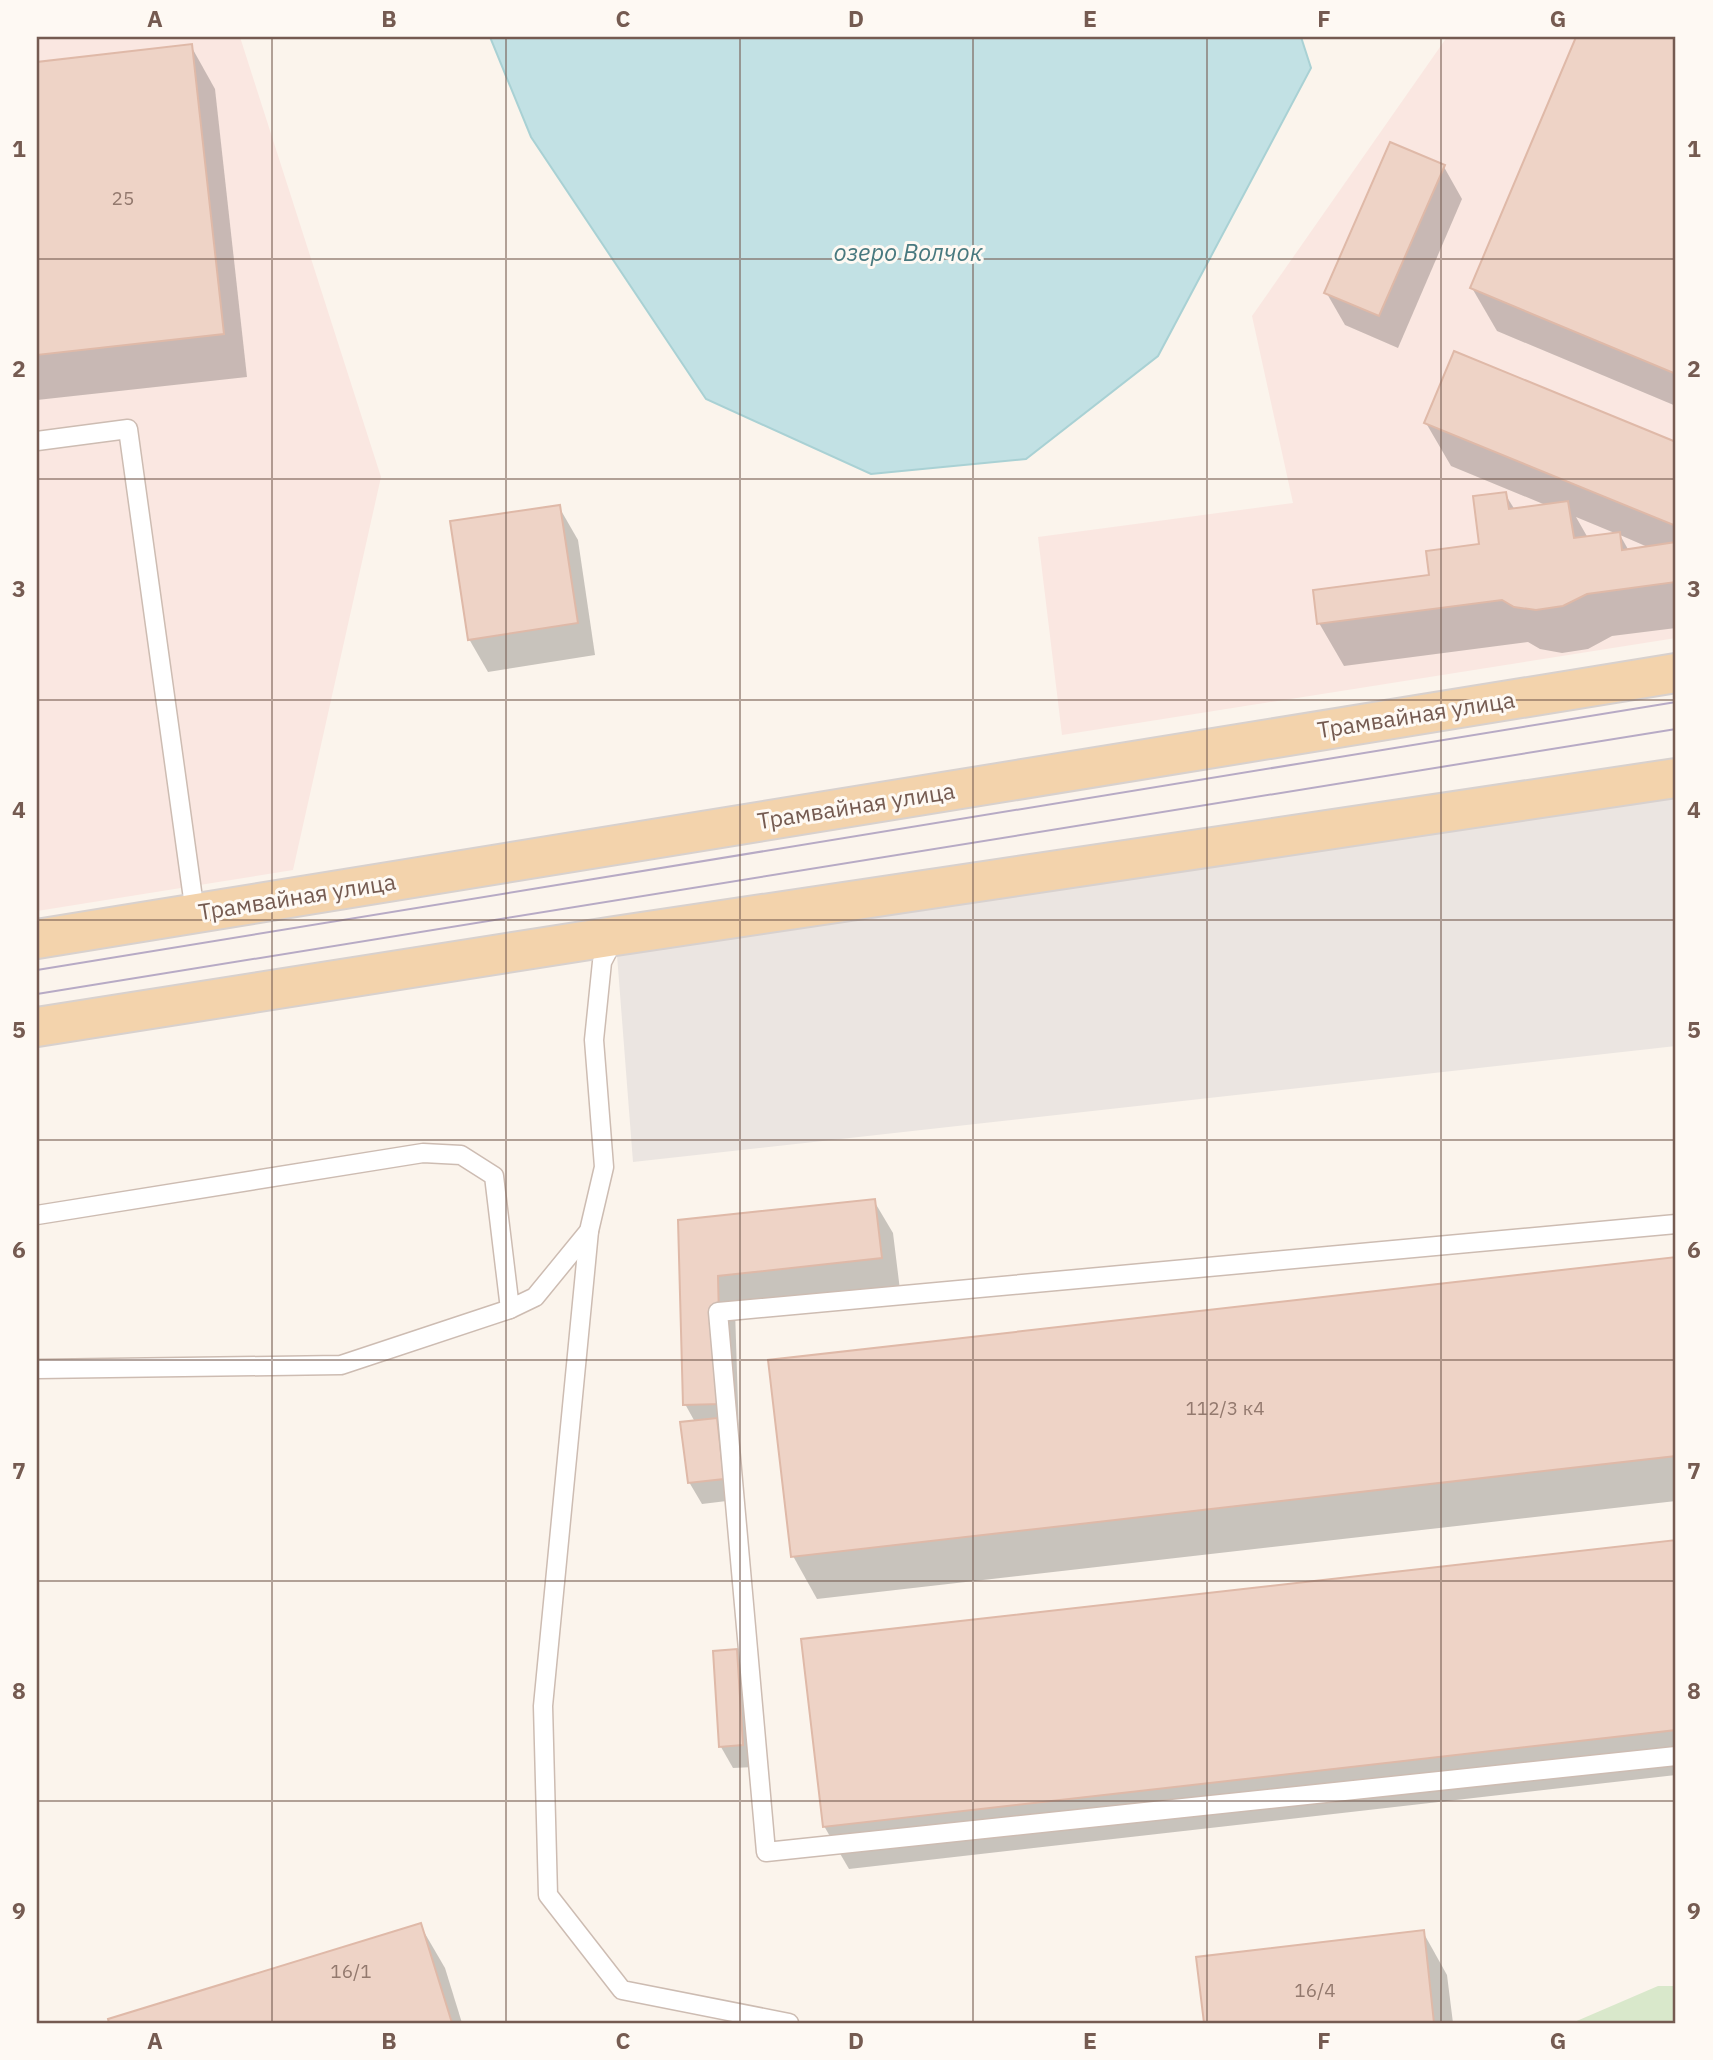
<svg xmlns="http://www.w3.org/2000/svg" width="1713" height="2060" viewBox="0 0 1713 2060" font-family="'IBM Plex Sans',sans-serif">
  <rect width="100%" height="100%" fill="#fbf4ec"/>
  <g fill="#fae7e1">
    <path d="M 37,37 L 240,37 L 381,477 L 293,870 L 37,911 Z"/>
    <path d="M 1447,37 L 1676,37 L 1676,638 L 1062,735 L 1038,537 L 1293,503 L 1252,316 Z"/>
  </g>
  <path fill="#ebe5e1" d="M 1676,786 L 1676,1046 L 633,1162 L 617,955 Z"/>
  <path fill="#d9e8cb" d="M 1658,1986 L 1676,1986 L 1676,2023 L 1572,2023 Z"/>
  <path fill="#c2e1e4" stroke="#a9d1d4" stroke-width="2" d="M 490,37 L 1301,37 L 1311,68 L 1158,356 L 1026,459 L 871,474 L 706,399 L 531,137 Z"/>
  <g fill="#0003" fill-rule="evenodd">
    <path d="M 1578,37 L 1676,37 L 1676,406 L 1497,331 L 1472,288 Z"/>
    <path d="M 191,46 L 215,89 L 247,377 L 37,400 L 37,63 Z"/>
    <path d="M 1444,167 L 1462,199 L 1398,348 L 1345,325 L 1326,292 Z"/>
    <path d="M 1455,353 L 1676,444 L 1676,628 L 1612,636 L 1588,649 L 1562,653 L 1540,649 L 1528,642 L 1344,666 L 1319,623 L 1431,577 L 1481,545 L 1505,494 L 1515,510 L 1548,506 L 1451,466 L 1426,423 ZM 1576,517 L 1617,534 L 1588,538 ZM 1620,535 L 1650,548 L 1629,551 Z"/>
    <path d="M 559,507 L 578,540 L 595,655 L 488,672 L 469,639 Z"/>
    <path d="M 874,1201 L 893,1233 L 900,1290 L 735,1309 L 739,1436 L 726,1436 L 735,1500 L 702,1504 L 689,1482 L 695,1422 L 685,1404 L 679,1221 Z"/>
    <path d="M 1676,1259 L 1676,1501 L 817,1599 L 793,1556 L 770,1362 Z"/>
    <path d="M 1676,1542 L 1676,1775 L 849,1869 L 824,1826 L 803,1641 Z"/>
    <path d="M 736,1651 L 749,1673 L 754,1767 L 733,1768 L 721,1747 Z"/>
    <path d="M 420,1925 L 445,1968 L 462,2023 L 111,2023 L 110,2020 Z"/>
    <path d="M 1423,1932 L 1447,1975 L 1453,2023 L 1205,2023 L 1198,1958 Z"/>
  </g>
  <g fill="#eed3c6" stroke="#dfb9a8" stroke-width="2">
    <path d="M 1576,37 L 1676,37 L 1676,374 L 1470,288 Z"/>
    <path d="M 192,44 L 224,334 L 37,355 L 37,62 Z"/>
    <path d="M 1390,142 L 1445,165 L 1379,316 L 1324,293 Z"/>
    <path d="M 1454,351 L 1676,442 L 1676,526 L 1424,423 Z"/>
    <path d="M 1506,492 L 1509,509 L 1568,501 L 1574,538 L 1620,532 L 1622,550 L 1676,542 L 1676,582 L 1587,594 L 1563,606 L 1536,610 L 1514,607 L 1502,600 L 1317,624 L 1313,590 L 1429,575 L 1426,551 L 1479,544 L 1473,496 Z"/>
    <path d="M 560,505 L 578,623 L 468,640 L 450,521 Z"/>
    <path d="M 875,1199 L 882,1258 L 718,1276 L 721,1404 L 683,1405 L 678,1220 Z"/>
    <path d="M 1676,1257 L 1676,1456 L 791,1557 L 768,1360 Z"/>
    <path d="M 717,1418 L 724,1479 L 688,1483 L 680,1422 Z"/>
    <path d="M 1676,1540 L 1676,1730 L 823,1827 L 801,1639 Z"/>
    <path d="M 737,1649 L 743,1745 L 719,1747 L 713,1651 Z"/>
    <path d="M 421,1923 L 452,2023 L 109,2023 L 108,2019 Z"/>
    <path d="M 1424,1930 L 1434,2023 L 1204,2023 L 1196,1957 Z"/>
  </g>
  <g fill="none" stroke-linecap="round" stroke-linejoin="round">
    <defs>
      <g id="lane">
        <path d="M 37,441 L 128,429 L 195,913"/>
        <path d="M 37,1215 L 423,1153 L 461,1155 L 494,1176 L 510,1309 L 535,1297 L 589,1231 L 604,1167 L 594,1040 L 602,962 L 615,937"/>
        <path d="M 1676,1224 L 718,1312 L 766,1852 L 1676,1756"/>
        <path d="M 589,1231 L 543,1706 L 548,1895 L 622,1990 L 789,2023"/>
        <path d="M 37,1369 L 341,1365 L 510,1309"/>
      </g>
      <g id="primary">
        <path d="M 37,939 L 1676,673"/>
        <path d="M 37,1027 L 615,936 L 1676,778"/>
      </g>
    </defs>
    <use href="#lane" stroke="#cdbcb2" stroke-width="21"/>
    <use href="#primary" stroke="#d8d1ce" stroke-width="42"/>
    <use href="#lane" stroke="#fff" stroke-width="18"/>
    <use href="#primary" stroke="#f3d3ac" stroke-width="38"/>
    <g stroke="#b7aac5" stroke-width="2">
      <path d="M 37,970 L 1676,702"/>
      <path d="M 37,994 L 1676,729"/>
    </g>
  </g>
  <path fill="none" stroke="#755b51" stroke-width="2" stroke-opacity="0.55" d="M 272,37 L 272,2023M 506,37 L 506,2023M 740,37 L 740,2023M 973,37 L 973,2023M 1207,37 L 1207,2023M 1441,37 L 1441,2023M 37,259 L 1676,259M 37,479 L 1676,479M 37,700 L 1676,700M 37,920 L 1676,920M 37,1140 L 1676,1140M 37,1360 L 1676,1360M 37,1581 L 1676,1581M 37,1801 L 1676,1801"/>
  <g text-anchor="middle" stroke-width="6" stroke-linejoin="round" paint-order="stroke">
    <g font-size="19" fill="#93796e">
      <text x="123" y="205">25</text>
      <text x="1225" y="1415">112/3 к4</text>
      <text x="351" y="1978">16/1</text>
      <text x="1315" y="1997">16/4</text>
    </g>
    <g font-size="23" fill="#755b51" stroke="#fef9f3">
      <text transform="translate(1416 715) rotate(-9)" y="8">Трамвайная улица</text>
      <text transform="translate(856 806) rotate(-9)" y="8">Трамвайная улица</text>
      <text transform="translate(297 897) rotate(-9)" y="8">Трамвайная улица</text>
    </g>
    <g font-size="24" font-style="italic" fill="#48797f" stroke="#fef9f3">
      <text x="908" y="261">озеро Волчок</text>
    </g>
  </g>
  <rect width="1713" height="2060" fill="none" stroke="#fef9f3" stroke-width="77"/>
  <rect x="38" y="38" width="1636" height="1984" fill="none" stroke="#755b51" stroke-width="2.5"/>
  <g font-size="23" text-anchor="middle" font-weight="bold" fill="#755b51">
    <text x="155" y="27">A</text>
    <text x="389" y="27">B</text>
    <text x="623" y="27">C</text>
    <text x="856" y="27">D</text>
    <text x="1090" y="27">E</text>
    <text x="1324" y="27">F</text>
    <text x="1558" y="27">G</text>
    <text x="19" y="157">1</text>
    <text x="1694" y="157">1</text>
    <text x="19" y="377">2</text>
    <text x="1694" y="377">2</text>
    <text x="19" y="597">3</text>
    <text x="1694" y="597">3</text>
    <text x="19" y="818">4</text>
    <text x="1694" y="818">4</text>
    <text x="19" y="1038">5</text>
    <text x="1694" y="1038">5</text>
    <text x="19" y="1258">6</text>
    <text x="1694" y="1258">6</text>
    <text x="19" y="1479">7</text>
    <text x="1694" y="1479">7</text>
    <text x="19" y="1699">8</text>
    <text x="1694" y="1699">8</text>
    <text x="19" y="1919">9</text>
    <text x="1694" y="1919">9</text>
    <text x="155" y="2049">A</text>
    <text x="389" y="2049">B</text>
    <text x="623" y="2049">C</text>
    <text x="856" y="2049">D</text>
    <text x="1090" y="2049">E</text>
    <text x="1324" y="2049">F</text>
    <text x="1558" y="2049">G</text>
  </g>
</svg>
